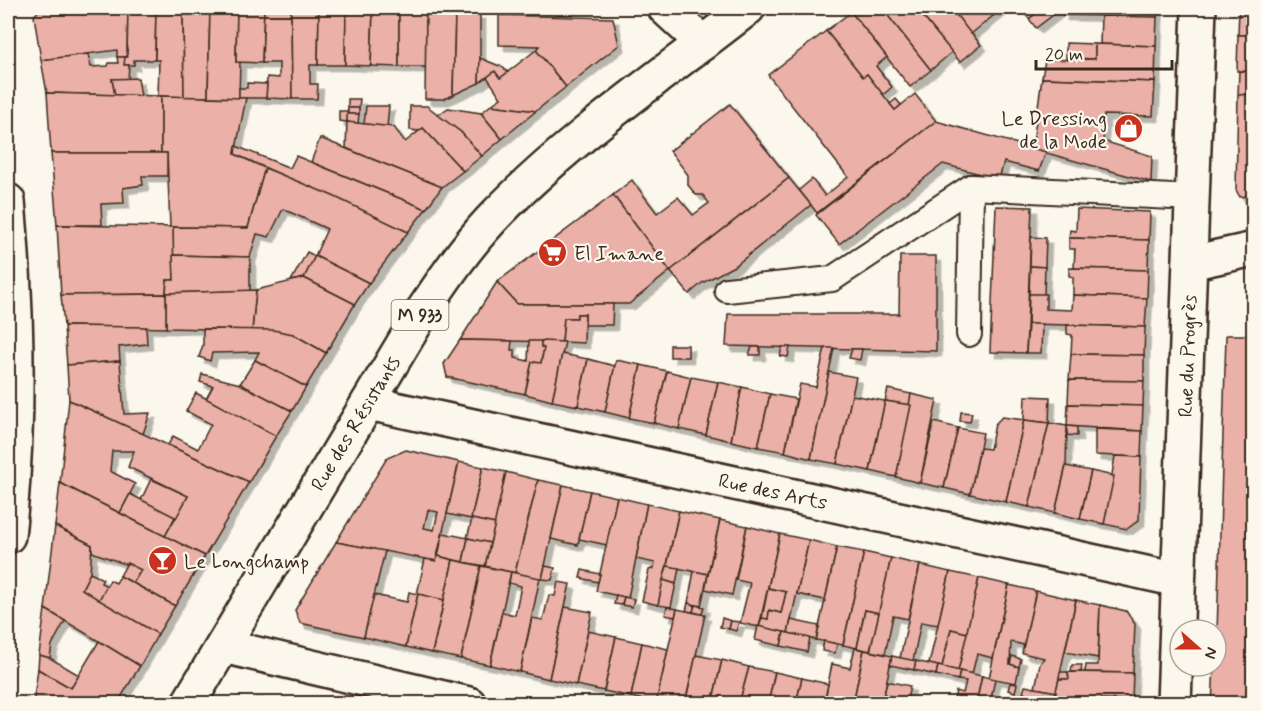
<svg xmlns="http://www.w3.org/2000/svg" width="1261" height="711" viewBox="0 0 1261 711" font-family="Mynerve,sans-serif">
  <defs>
    <filter id="shadow"><feDropShadow dx="5.5" dy="5.5" stdDeviation="0" flood-color="#0004"/></filter>
  </defs>
  <rect width="100%" height="100%" fill="#fbf7ec"/>
  <filter id="ink" filterUnits="userSpaceOnUse"><feTurbulence type="fractalNoise" baseFrequency=".0167" numOctaves="2"/><feDisplacementMap in="SourceGraphic" scale="12" xChannelSelector="R" yChannelSelector="G"/><feConvolveMatrix kernelMatrix="1 2 1 2 8 2 1 2 1" color-interpolation-filters="sRGB"/></filter>
  <g filter="url(#ink)">
    <g fill="#ebb0a7" stroke="#3b2a1e" stroke-width="1.5" fill-rule="evenodd" filter="url(#shadow)">
      <path d="M 41,8 L 128,8 L 127,57 L 117,57 L 117,50 L 41,60 L 34,16 Z"/>
      <path d="M 128,8 L 156,8 L 155,60 L 134,60 L 134,65 L 124,65 L 124,57 L 127,57 Z"/>
      <path d="M 156,8 L 183,8 L 184,97 L 158,96 L 159,60 L 155,60 Z"/>
      <path d="M 183,8 L 210,8 L 208,97 L 184,97 Z"/>
      <path d="M 210,8 L 237,8 L 236,62 L 240,62 L 239,98 L 208,97 Z"/>
      <path d="M 237,8 L 264,9 L 262,63 L 236,62 Z"/>
      <path d="M 857,8 L 882,8 L 931,70 L 910,87 L 851,12 Z"/>
      <path d="M 882,8 L 916,8 L 952,52 L 931,70 Z"/>
      <path d="M 916,8 L 951,8 L 981,45 L 960,62 Z"/>
      <path d="M 951,8 L 986,8 L 993,16 L 971,34 Z"/>
      <path d="M 986,8 L 1003,8 L 993,16 Z"/>
      <path d="M 1020,8 L 1043,8 L 1029,19 Z"/>
      <path d="M 1043,8 L 1054,8 L 1057,12 L 1036,28 L 1029,19 Z"/>
      <path d="M 1062,8 L 1158,8 L 1157,17 L 1062,15 Z"/>
      <path d="M 1239,8 L 1254,8 L 1254,35 L 1238,35 Z"/>
      <path d="M 264,9 L 291,9 L 292,99 L 266,98 L 267,77 L 279,78 L 279,63 L 262,63 Z"/>
      <path d="M 291,9 L 319,10 L 318,65 L 310,65 L 310,84 L 318,84 L 317,99 L 292,99 Z"/>
      <path d="M 319,10 L 346,11 L 345,65 L 318,65 Z"/>
      <path d="M 346,11 L 373,12 L 371,66 L 345,65 Z"/>
      <path d="M 373,12 L 399,12 L 399,67 L 371,66 Z"/>
      <path d="M 399,12 L 426,13 L 426,67 L 399,67 Z"/>
      <path d="M 851,12 L 887,57 L 876,66 L 892,87 L 883,95 L 867,74 L 863,77 L 826,31 Z"/>
      <path d="M 426,13 L 455,14 L 453,95 L 444,99 L 425,99 Z"/>
      <path d="M 455,14 L 480,14 L 480,68 L 479,83 L 453,95 Z"/>
      <path d="M 499,15 L 613,18 L 619,45 L 566,87 L 536,50 L 539,46 L 499,45 Z"/>
      <path d="M 1101,16 L 1157,17 L 1156,46 L 1100,44 Z"/>
      <path d="M 826,31 L 863,77 L 867,74 L 895,110 L 915,94 L 936,121 L 817,213 L 799,190 L 812,179 L 825,196 L 848,177 L 768,75 Z"/>
      <path d="M 1238,35 L 1254,35 L 1254,72 L 1237,71 Z"/>
      <path d="M 1066,43 L 1095,44 L 1095,59 L 1066,58 Z"/>
      <path d="M 1095,44 L 1156,46 L 1155,82 L 1042,78 L 1045,60 L 1095,59 Z"/>
      <path d="M 536,50 L 566,87 L 536,111 L 491,105 L 501,98 L 487,77 L 495,71 L 500,78 Z"/>
      <path d="M 88,54 L 91,67 L 108,66 L 109,63 L 118,63 L 117,57 L 125,57 L 124,65 L 129,65 L 128,79 L 112,79 L 115,95 L 47,93 L 41,60 Z"/>
      <path d="M 480,58 L 502,67 L 508,72 L 500,78 L 495,71 L 479,83 Z"/>
      <path d="M 1239,71 L 1254,72 L 1254,94 L 1238,95 Z"/>
      <path d="M 138,78 L 141,96 L 115,95 L 112,79 Z"/>
      <path d="M 1042,78 L 1155,82 L 1153,116 L 1104,115 L 1103,141 L 1152,156 L 1151,182 L 1032,149 Z"/>
      <path d="M 247,83 L 267,84 L 266,98 L 239,98 L 239,88 L 247,88 Z"/>
      <path d="M 47,93 L 161,96 L 161,153 L 51,153 Z"/>
      <path d="M 1254,94 L 1254,195 L 1240,197 L 1236,190 L 1238,95 Z"/>
      <path d="M 161,96 L 246,98 L 235,154 L 265,168 L 248,228 L 170,227 L 167,153 L 161,153 Z"/>
      <path d="M 348,99 L 360,99 L 359,108 L 348,108 Z"/>
      <path d="M 896,99 L 901,105 L 895,110 L 890,104 Z"/>
      <path d="M 730,104 L 789,178 L 670,271 L 613,195 L 632,180 L 657,213 L 678,197 L 693,215 L 709,203 L 703,195 L 696,195 L 688,185 L 688,175 L 670,151 Z"/>
      <path d="M 491,105 L 536,111 L 502,139 L 481,113 Z"/>
      <path d="M 366,106 L 389,106 L 387,127 L 364,124 Z"/>
      <path d="M 410,106 L 427,106 L 461,132 L 482,156 L 463,171 L 423,128 L 419,131 L 410,130 Z"/>
      <path d="M 348,108 L 359,108 L 359,114 L 347,114 Z"/>
      <path d="M 448,108 L 481,113 L 502,139 L 482,156 L 461,132 L 438,115 Z"/>
      <path d="M 339,111 L 348,111 L 347,122 L 339,121 Z"/>
      <path d="M 347,114 L 359,114 L 358,124 L 347,122 Z"/>
      <path d="M 936,121 L 1046,152 L 1039,171 L 1004,162 L 999,179 L 943,164 L 839,244 L 816,215 Z"/>
      <path d="M 347,122 L 394,127 L 405,142 L 423,128 L 463,171 L 442,187 L 362,155 L 346,148 Z"/>
      <path d="M 320,138 L 362,155 L 442,187 L 426,209 L 311,162 Z"/>
      <path d="M 236,146 L 290,168 L 296,156 L 426,209 L 408,232 L 235,154 Z"/>
      <path d="M 51,153 L 167,153 L 167,176 L 142,176 L 143,185 L 123,188 L 124,203 L 101,204 L 102,225 L 57,225 Z"/>
      <path d="M 265,168 L 333,196 L 408,232 L 369,283 L 315,256 L 327,229 L 283,209 L 269,237 L 257,234 L 250,257 L 173,255 L 173,227 L 248,228 Z"/>
      <path d="M 789,178 L 811,205 L 736,265 L 702,283 L 689,294 L 670,271 Z"/>
      <path d="M 613,195 L 670,271 L 629,304 L 517,304 L 497,282 Z"/>
      <path d="M 996,206 L 1032,207 L 1026,353 L 990,352 Z"/>
      <path d="M 1077,209 L 1150,212 L 1149,240 L 1069,238 L 1070,230 L 1076,231 Z"/>
      <path d="M 57,225 L 173,227 L 174,280 L 167,280 L 166,294 L 61,295 Z"/>
      <path d="M 1031,237 L 1046,238 L 1045,267 L 1030,266 Z"/>
      <path d="M 1069,238 L 1149,240 L 1148,270 L 1074,268 L 1075,249 L 1069,249 Z"/>
      <path d="M 307,252 L 315,256 L 304,278 L 291,281 Z"/>
      <path d="M 173,255 L 250,257 L 250,291 L 166,293 L 167,280 L 174,280 Z"/>
      <path d="M 315,256 L 369,283 L 355,304 L 304,278 Z"/>
      <path d="M 900,256 L 936,256 L 936,351 L 726,346 L 728,314 L 899,314 Z"/>
      <path d="M 1030,266 L 1045,267 L 1044,295 L 1029,294 Z"/>
      <path d="M 1069,268 L 1148,270 L 1147,298 L 1073,295 L 1073,277 L 1069,276 Z"/>
      <path d="M 304,278 L 355,304 L 326,353 L 293,334 L 252,330 L 256,290 Z"/>
      <path d="M 497,282 L 517,304 L 613,304 L 612,325 L 585,325 L 585,314 L 577,314 L 577,318 L 564,318 L 562,342 L 460,340 Z"/>
      <path d="M 256,290 L 252,330 L 166,328 L 166,293 Z"/>
      <path d="M 166,294 L 166,328 L 64,326 L 61,295 Z"/>
      <path d="M 1029,294 L 1046,294 L 1046,309 L 1072,310 L 1073,295 L 1147,298 L 1145,327 L 1028,324 Z"/>
      <path d="M 577,314 L 585,314 L 584,343 L 562,342 L 564,318 L 577,318 Z"/>
      <path d="M 1028,324 L 1042,324 L 1041,353 L 1026,353 Z"/>
      <path d="M 1067,325 L 1145,327 L 1144,355 L 1071,354 L 1072,335 L 1067,334 Z"/>
      <path d="M 64,326 L 146,327 L 147,344 L 119,347 L 120,361 L 67,365 Z"/>
      <path d="M 203,329 L 273,330 L 293,334 L 326,353 L 306,387 L 255,360 L 259,352 L 212,353 L 210,361 L 199,357 L 203,345 Z"/>
      <path d="M 1226,335 L 1254,335 L 1254,704 L 1212,704 L 1214,666 L 1216,666 Z"/>
      <path d="M 460,340 L 512,341 L 511,350 L 515,350 L 515,358 L 528,361 L 529,341 L 541,341 L 541,347 L 544,348 L 541,363 L 532,362 L 525,394 L 447,377 L 444,364 Z"/>
      <path d="M 541,341 L 565,342 L 552,401 L 525,394 L 532,362 L 541,363 L 544,348 L 541,347 Z"/>
      <rect x="670" y="345" width="18" height="12"/>
      <path d="M 752,347 L 760,347 L 760,355 L 749,355 Z"/>
      <path d="M 782,347 L 790,347 L 788,357 L 780,356 Z"/>
      <path d="M 825,348 L 834,348 L 811,459 L 785,452 L 800,384 L 816,387 Z"/>
      <path d="M 852,349 L 862,349 L 860,360 L 849,358 Z"/>
      <path d="M 562,354 L 588,359 L 578,406 L 552,401 Z"/>
      <path d="M 1071,354 L 1144,355 L 1144,381 L 1069,380 Z"/>
      <path d="M 588,359 L 615,366 L 605,412 L 578,406 Z"/>
      <path d="M 255,360 L 306,387 L 292,411 L 240,384 Z"/>
      <path d="M 616,360 L 641,365 L 629,418 L 605,412 Z"/>
      <path d="M 120,361 L 124,414 L 150,413 L 143,434 L 69,400 L 67,365 Z"/>
      <path d="M 641,365 L 667,371 L 654,423 L 629,418 Z"/>
      <path d="M 667,371 L 691,377 L 679,429 L 654,423 Z"/>
      <path d="M 829,372 L 856,377 L 837,464 L 811,459 Z"/>
      <path d="M 202,374 L 240,384 L 292,411 L 276,436 L 206,399 L 213,386 L 200,382 Z"/>
      <path d="M 691,377 L 718,382 L 706,435 L 679,429 Z"/>
      <path d="M 1069,380 L 1144,381 L 1143,406 L 1068,404 Z"/>
      <path d="M 718,382 L 742,387 L 731,441 L 706,435 Z"/>
      <path d="M 742,387 L 770,394 L 758,447 L 731,441 Z"/>
      <path d="M 888,389 L 911,394 L 911,405 L 885,401 Z"/>
      <path d="M 196,393 L 276,436 L 249,482 L 168,445 L 173,436 L 198,449 L 211,424 L 186,411 Z"/>
      <path d="M 770,394 L 796,399 L 785,452 L 758,447 Z"/>
      <path d="M 911,394 L 937,400 L 920,483 L 896,477 Z"/>
      <path d="M 852,395 L 885,401 L 870,471 L 837,464 Z"/>
      <path d="M 1025,396 L 1050,397 L 1049,423 L 1024,420 Z"/>
      <path d="M 69,400 L 249,482 L 205,556 L 165,536 L 188,496 L 128,467 L 134,451 L 112,451 L 110,471 L 135,484 L 120,513 L 60,483 Z"/>
      <path d="M 885,401 L 911,405 L 896,477 L 870,471 Z"/>
      <path d="M 1068,404 L 1143,406 L 1142,431 L 1067,426 Z"/>
      <path d="M 961,412 L 972,413 L 970,422 L 960,421 Z"/>
      <path d="M 1002,417 L 1024,420 L 1006,502 L 970,494 L 980,448 L 990,449 L 995,424 Z"/>
      <path d="M 1024,420 L 1049,423 L 1029,507 L 1006,502 Z"/>
      <path d="M 934,422 L 958,428 L 944,488 L 920,483 Z"/>
      <path d="M 1049,423 L 1067,426 L 1066,466 L 1055,513 L 1029,507 Z"/>
      <path d="M 1067,426 L 1077,427 L 1077,436 L 1067,435 Z"/>
      <path d="M 958,428 L 983,433 L 970,494 L 944,488 Z"/>
      <path d="M 1095,429 L 1142,431 L 1141,457 L 1095,455 Z"/>
      <path d="M 406,450 L 459,462 L 436,561 L 336,542 L 387,458 ZM 428,510 L 438,512 L 434,530 L 424,528 Z"/>
      <path d="M 1115,456 L 1141,457 L 1139,520 L 1127,529 L 1104,524 Z"/>
      <path d="M 459,462 L 483,467 L 471,519 L 447,514 Z"/>
      <path d="M 1066,466 L 1091,471 L 1080,519 L 1055,513 Z"/>
      <path d="M 483,467 L 506,472 L 495,524 L 471,519 Z"/>
      <path d="M 1091,471 L 1114,476 L 1104,524 L 1080,519 Z"/>
      <path d="M 506,472 L 538,480 L 515,573 L 485,566 Z"/>
      <path d="M 151,479 L 188,496 L 176,518 L 141,500 Z"/>
      <path d="M 538,480 L 563,485 L 542,579 L 515,573 Z"/>
      <path d="M 60,483 L 205,556 L 175,606 L 133,583 L 141,570 L 92,552 L 92,545 L 55,526 Z"/>
      <path d="M 563,485 L 590,491 L 578,545 L 551,539 Z"/>
      <path d="M 590,491 L 617,497 L 607,545 L 579,539 Z"/>
      <path d="M 130,494 L 175,517 L 165,536 L 120,513 Z"/>
      <path d="M 617,497 L 647,504 L 628,598 L 596,591 Z"/>
      <path d="M 647,504 L 679,511 L 658,605 L 642,601 L 649,570 L 654,568 L 655,563 L 636,559 Z"/>
      <path d="M 679,511 L 720,520 L 708,574 L 667,566 Z"/>
      <path d="M 472,519 L 495,524 L 490,543 L 467,538 Z"/>
      <path d="M 720,520 L 747,526 L 732,595 L 705,589 Z"/>
      <path d="M 55,526 L 92,545 L 90,573 L 82,589 L 158,634 L 140,666 L 45,609 Z"/>
      <path d="M 747,526 L 780,534 L 759,627 L 740,623 L 750,583 L 736,580 Z"/>
      <path d="M 443,533 L 468,538 L 463,562 L 438,556 Z"/>
      <path d="M 780,534 L 809,540 L 788,633 L 759,627 L 762,618 L 768,619 L 769,610 L 781,613 L 786,592 L 768,588 Z"/>
      <path d="M 468,538 L 490,543 L 485,566 L 463,562 Z"/>
      <path d="M 809,540 L 837,547 L 825,600 L 797,594 Z"/>
      <path d="M 336,542 L 385,551 L 364,637 L 300,623 L 295,610 Z"/>
      <path d="M 837,547 L 864,552 L 843,645 L 816,640 Z"/>
      <path d="M 864,552 L 891,558 L 879,613 L 865,610 L 857,648 L 843,645 Z"/>
      <path d="M 438,556 L 453,560 L 444,600 L 417,594 L 425,559 L 436,561 Z"/>
      <path d="M 891,558 L 920,565 L 908,619 L 893,616 L 885,654 L 870,651 Z"/>
      <path d="M 453,560 L 481,566 L 461,659 L 432,653 Z"/>
      <path d="M 127,563 L 141,570 L 133,583 L 120,576 Z"/>
      <path d="M 920,565 L 950,572 L 938,625 L 921,622 L 913,661 L 900,658 Z"/>
      <path d="M 481,566 L 511,572 L 490,665 L 461,659 Z"/>
      <path d="M 545,566 L 555,568 L 552,580 L 542,579 Z"/>
      <path d="M 667,566 L 679,568 L 676,584 L 663,580 Z"/>
      <path d="M 582,570 L 600,574 L 598,582 L 580,578 Z"/>
      <path d="M 694,571 L 708,574 L 701,606 L 688,603 Z"/>
      <path d="M 511,572 L 540,578 L 520,672 L 490,665 L 502,612 L 515,615 L 521,586 L 509,583 Z"/>
      <path d="M 950,572 L 979,578 L 967,633 L 951,629 L 942,667 L 929,664 Z"/>
      <path d="M 90,573 L 103,579 L 101,583 L 107,586 L 99,600 L 82,589 Z"/>
      <path d="M 120,576 L 175,606 L 158,634 L 99,600 L 110,580 L 116,583 Z"/>
      <path d="M 979,578 L 1009,585 L 993,658 L 977,654 L 972,674 L 958,671 Z"/>
      <path d="M 663,580 L 676,584 L 671,607 L 658,605 Z"/>
      <path d="M 558,582 L 570,584 L 549,679 L 520,672 L 532,618 L 543,620 L 549,595 L 555,596 Z"/>
      <path d="M 1009,585 L 1036,591 L 1024,645 L 1011,642 L 1010,664 L 1019,667 L 1016,683 L 989,678 Z"/>
      <path d="M 768,588 L 786,592 L 781,613 L 769,610 L 768,619 L 762,618 Z"/>
      <path d="M 1036,591 L 1076,600 L 1056,692 L 1035,688 L 1040,664 L 1044,658 L 1022,653 Z"/>
      <path d="M 409,592 L 418,594 L 406,647 L 364,637 L 374,595 L 407,602 Z"/>
      <path d="M 418,594 L 444,600 L 432,653 L 406,647 Z"/>
      <path d="M 616,595 L 624,597 L 622,605 L 614,604 Z"/>
      <path d="M 624,597 L 634,599 L 632,607 L 622,605 Z"/>
      <path d="M 1076,600 L 1100,605 L 1098,658 L 1065,652 Z"/>
      <path d="M 688,603 L 695,605 L 693,612 L 686,611 Z"/>
      <path d="M 695,605 L 704,607 L 702,614 L 693,612 Z"/>
      <path d="M 1100,605 L 1126,611 L 1135,624 L 1133,673 L 1085,672 L 1086,665 L 1098,665 Z"/>
      <path d="M 565,607 L 592,612 L 576,685 L 549,679 Z"/>
      <path d="M 667,607 L 677,609 L 675,617 L 665,615 Z"/>
      <path d="M 45,609 L 65,621 L 52,645 L 50,658 L 39,655 Z"/>
      <path d="M 677,609 L 705,615 L 685,704 L 660,704 L 656,703 Z"/>
      <path d="M 865,610 L 879,613 L 870,651 L 857,648 Z"/>
      <path d="M 722,618 L 731,621 L 729,629 L 720,627 Z"/>
      <path d="M 791,620 L 819,626 L 816,640 L 788,633 Z"/>
      <path d="M 731,621 L 739,622 L 736,631 L 729,629 Z"/>
      <path d="M 758,626 L 784,632 L 781,646 L 755,640 Z"/>
      <path d="M 951,629 L 967,633 L 958,671 L 942,667 Z"/>
      <path d="M 588,631 L 616,637 L 604,691 L 576,685 Z"/>
      <path d="M 784,632 L 810,638 L 807,652 L 781,646 Z"/>
      <path d="M 616,637 L 642,643 L 631,697 L 604,691 Z"/>
      <path d="M 99,641 L 140,666 L 117,704 L 33,704 L 38,669 L 71,688 Z"/>
      <path d="M 824,641 L 837,644 L 835,653 L 822,651 Z"/>
      <path d="M 642,643 L 668,649 L 656,703 L 631,697 Z"/>
      <path d="M 855,648 L 864,650 L 853,704 L 824,704 L 832,664 L 850,668 Z"/>
      <path d="M 864,650 L 892,656 L 882,704 L 853,704 Z"/>
      <path d="M 39,655 L 50,658 L 79,675 L 71,688 L 38,669 Z"/>
      <path d="M 696,655 L 722,660 L 712,704 L 685,704 Z"/>
      <path d="M 892,656 L 916,661 L 914,670 L 890,665 Z"/>
      <path d="M 1012,656 L 1021,659 L 1019,667 L 1010,664 Z"/>
      <path d="M 722,660 L 749,667 L 739,704 L 712,704 Z"/>
      <path d="M 916,661 L 938,666 L 936,675 L 914,670 Z"/>
      <path d="M 1072,665 L 1082,665 L 1081,672 L 1071,672 Z"/>
      <path d="M 938,666 L 960,671 L 958,680 L 936,675 Z"/>
      <path d="M 749,667 L 775,672 L 768,704 L 739,704 Z"/>
      <path d="M 960,671 L 982,676 L 976,704 L 953,704 L 956,691 L 963,693 L 966,681 L 958,680 Z"/>
      <path d="M 775,672 L 802,678 L 796,704 L 768,704 Z"/>
      <path d="M 1060,672 L 1068,672 L 1069,679 L 1059,679 Z"/>
      <path d="M 1068,672 L 1133,673 L 1132,700 L 1054,698 L 1059,679 L 1069,679 Z"/>
      <path d="M 982,676 L 995,679 L 990,704 L 976,704 Z"/>
      <path d="M 802,678 L 828,684 L 824,704 L 796,704 Z"/>
      <path d="M 887,681 L 910,686 L 907,700 L 884,695 Z"/>
      <path d="M 1010,683 L 1017,684 L 1015,692 L 1008,690 Z"/>
      <path d="M 1025,686 L 1056,692 L 1053,704 L 1028,704 L 1030,695 L 1023,693 Z"/>
      <path d="M 884,695 L 907,700 L 907,704 L 882,704 Z"/>
      <path d="M 257,699 L 271,700 L 287,704 L 245,704 Z"/>
      <path d="M 1082,699 L 1132,700 L 1132,704 L 1082,704 Z"/>
    </g>
    <g fill="none" stroke-linecap="round" stroke-linejoin="round">
      <defs>
        <g id="service">
          <path d="M 727,290 L 832,279 L 971,187 L 1193,198"/>
          <path d="M 969,334 L 971,187"/>
        </g>
        <g id="minor">
          <path d="M 665,8 L 703,43"/>
          <path d="M 1190,263 L 1254,249"/>
          <path d="M 368,403 L 1178,580"/>
          <path d="M 223,646 L 469,704"/>
          <path d="M 1174,704 L 1199,8"/>
        </g>
        <g id="primary">
          <path d="M 8,201 C 18,314 20,424 8,536"/>
          <path d="M 188,704 L 424,309 C 444,279 465,248 490,221 C 563,143 664,74 748,8"/>
        </g>
      </defs>
      <use href="#service" stroke="#3b2a1e" stroke-width="28"/>
      <use href="#minor" stroke="#3b2a1e" stroke-width="38"/>
      <use href="#primary" stroke="#3b2a1e" stroke-width="38"/>
      <use href="#service" stroke="#fbf7ec" stroke-width="24"/>
      <use href="#minor" stroke="#fbf7ec" stroke-width="33"/>
      <use href="#primary" stroke="#fbf7ec" stroke-width="33"/>
    </g>
  </g>
  <defs>
    <symbol id="shop-disc" viewBox="-11 -11 22 22"><circle r="9.5" fill="#c8321e" stroke="#fbf7ec"/><path d="M-5-2.5h2.3a2.7 3.5 0 0 1 5.4 0H5L5.5 6h-11ZM-1.5-2.5h3a1.5 2.3 0 0 0-3 0Z" fill="#fff"/></symbol>
    <symbol id="supermarket-disc" viewBox="-11 -11 22 22"><circle r="9.5" fill="#c8321e" stroke="#fbf7ec"/><path d="M-6-5.5h2.5l.6 2H6L4.5 2H-2.5L-4.4-4H-6ZM-1.5 3.2a1.3 1.3 0 1 0 .1 0ZM3 3.2a1.3 1.3 0 1 0 .1 0Z" fill="#fff"/></symbol>
    <symbol id="bar-disc" viewBox="-11 -11 22 22"><circle r="9.5" fill="#c8321e" stroke="#fbf7ec"/><path d="M-6-5H6L.8 .8V4.5H3.5V6h-7V4.5H-.8V.8Z" fill="#fff"/></symbol>
  </defs>
  <g fill-rule="evenodd">
    <use href="#shop-disc" x="1112" y="112" width="33" height="33"/>
    <use href="#supermarket-disc" x="536" y="236" width="33" height="33"/>
    <use href="#bar-disc" x="146" y="544" width="33" height="33"/>
  </g>
  <g text-anchor="middle" stroke-width="4.5" stroke-linejoin="round" paint-order="stroke">
    <rect fill="#fbf7ec" stroke="#75685c" stroke-width="1.5" x="391.5" y="300" width="57" height="30" rx="4.5"/>
    <g font-size="18" font-weight="bold" fill="#3b2a1e">
      <text x="420" y="321">M 933</text>
    </g>
    <g font-size="20" fill="#3b2a1e" stroke="#fbf7ec" text-anchor="start">
      <text x="1107" y="125" text-anchor="end">Le Dressing<tspan x="1107" dy="23">de la Mode</tspan></text>
      <text x="574" y="260">El Imane</text>
      <text x="184" y="568">Le Longchamp</text>
    </g>
    <g font-size="20" fill="#3b2a1e" stroke="#fbf7ec">
      <text transform="translate(1187 356) rotate(-88)" y="7">Rue du Progrès</text>
      <text transform="translate(355 423) rotate(-59)" y="7">Rue des Résistants</text>
      <text transform="translate(773 491) rotate(12)" y="7">Rue des Arts</text>
    </g>
  </g>
  <rect width="1261" height="711" fill="none" stroke="#fbf7ec" stroke-width="30"/>
  <rect x="15" y="15" width="1231" height="681" fill="none" stroke="#3b2a1e" stroke-width="2" filter="url(#ink)"/>
  <g transform="translate(1198 648) rotate(111)"><circle r="28" fill="#fbf7ec" stroke="#aea59a" stroke-width="1.5"/>
  <path d="M0-4.5L10 22L0 15L-10 22Z" fill="#c8321e"/>
  <text y="-9" font-size="16" font-weight="bold" text-anchor="middle" fill="#3b2a1e">N</text>
  </g>
  <path d="M1036 60v9h136v-9" fill="none" stroke="#3b2a1e" stroke-width="3"/>
  <text x="1045" y="60" font-size="18" fill="#3b2a1e" stroke="#fbf7ec" stroke-width="4.5" paint-order="stroke">20 m</text>
</svg>
